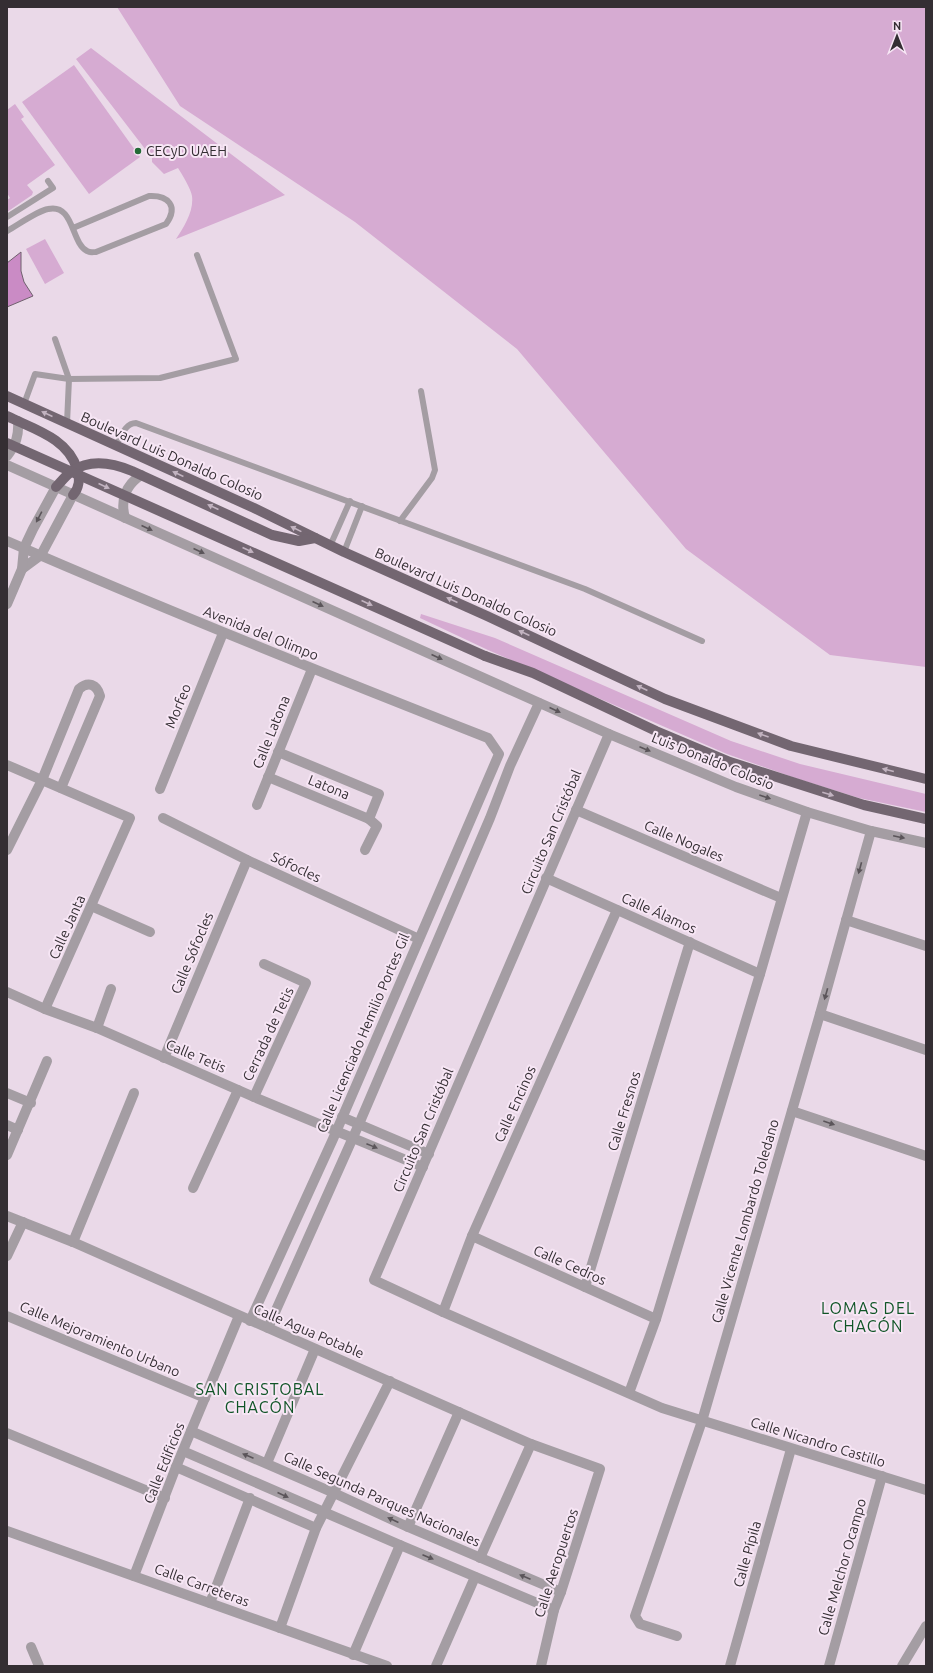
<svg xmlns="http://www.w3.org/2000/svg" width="933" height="1673" viewBox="0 0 933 1673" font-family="Ubuntu,sans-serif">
  <rect width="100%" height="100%" fill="#ead9e8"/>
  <g fill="#d6abd2">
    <path d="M 117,7 L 926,7 L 926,667 L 830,655 L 686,549 L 517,349 L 355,222 L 180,106 Z"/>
    <path d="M 91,48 L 285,195 L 176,239 C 184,227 194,211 192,196 C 191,189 182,174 178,168 L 164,174 L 152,162 L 152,158 L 76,59 Z"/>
    <path d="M 74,65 L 140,157 L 89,194 L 22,102 Z"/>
    <path d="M 15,104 L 24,117 L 21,119 L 55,165 L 27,185 L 33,192 L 32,195 L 7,212 L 7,200 L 10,198 L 7,193 L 7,110 Z"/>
    <path d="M 45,239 L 64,273 L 45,284 L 26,249 Z"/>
    <path d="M 421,614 L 495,638 L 731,741 L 800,764 L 926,794 L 926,812 L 859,798 L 795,778 L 727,754 L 488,650 L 420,618 Z"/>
  </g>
  <path fill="#ca8bc5" stroke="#6f606d" d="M 21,252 L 21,271 L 24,282 L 33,296 L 7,307 L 7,263 Z"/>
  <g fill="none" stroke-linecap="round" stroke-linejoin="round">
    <g stroke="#a49da3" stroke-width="6">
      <path d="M 7,217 L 53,188 L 48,181"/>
      <path d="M 7,231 C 18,225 37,211 48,209 C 74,203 71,243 87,251 C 90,253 93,252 96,252 L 166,224 C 179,206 168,195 149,196 L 73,228"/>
      <path d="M 55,339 L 69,379 L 67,423"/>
      <path d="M 24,404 L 35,374 L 69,379 L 160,378 L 236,359 L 197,255"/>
      <path d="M 116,445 C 121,437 125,423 136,423 L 585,589 L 702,641"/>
      <path d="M 400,521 L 432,478 L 435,470 L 421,391"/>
      <path d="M 330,546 L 350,501"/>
      <path d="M 344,552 L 362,506"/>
    </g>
    <g stroke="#a49da3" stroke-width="10">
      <path d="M 7,541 C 166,610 327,675 488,738 L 499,754 L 333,1139 L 250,1321"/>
      <path d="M 22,569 L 41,555 L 73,495"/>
      <path d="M 7,604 L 22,569 L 24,548 L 33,529 L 56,487"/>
      <path d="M 609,734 L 374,1280 L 443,1312 L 662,1408 L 926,1490"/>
      <path d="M 278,752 L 379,794 L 369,819"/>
      <path d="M 7,765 L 130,818 L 45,1009"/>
      <path d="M 268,777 L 369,819 L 377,826 L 365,850"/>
      <path d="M 160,789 L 223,633"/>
      <path d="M 257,805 L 312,669"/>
      <path d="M 576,810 L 781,898"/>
      <path d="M 163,818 L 247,860 L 419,939"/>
      <path d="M 7,850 L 42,780 L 79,689 C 88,681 97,684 100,696 L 61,788"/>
      <path d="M 546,878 L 760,974"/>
      <path d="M 91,906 L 150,932"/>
      <path d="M 846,920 L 926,946"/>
      <path d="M 7,992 L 45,1009 L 97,1028 L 254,1097 L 423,1167"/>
      <path d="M 820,1014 L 926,1050"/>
      <path d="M 97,1028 L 111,989"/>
      <path d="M 164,1058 L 247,860"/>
      <path d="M 7,1093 L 31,1103"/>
      <path d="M 254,1097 L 306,983 L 264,964"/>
      <path d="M 792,1111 L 926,1156"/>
      <path d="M 342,1117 L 429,1154"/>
      <path d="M 7,1125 L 18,1130"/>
      <path d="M 7,1155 L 47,1061"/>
      <path d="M 193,1188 L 238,1090"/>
      <path d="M 7,1216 L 73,1242 L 531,1444 L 600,1469 L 561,1592 L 554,1610 L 541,1666"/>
      <path d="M 472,1236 L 656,1319"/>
      <path d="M 73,1242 L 134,1093"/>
      <path d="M 7,1256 L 23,1222"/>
      <path d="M 585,1287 L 690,942"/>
      <path d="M 443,1312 L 472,1236 L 617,910"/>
      <path d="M 7,1316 L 205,1398"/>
      <path d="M 268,1328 L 359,1124 L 490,818 L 510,766 L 539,703"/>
      <path d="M 629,1393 L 656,1319 L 760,974 L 807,812"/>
      <path d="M 191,1431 L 334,1493 L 408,1527 L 561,1592"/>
      <path d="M 7,1433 L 165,1498"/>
      <path d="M 183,1451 L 400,1545 L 554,1610"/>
      <path d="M 267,1463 L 315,1349"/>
      <path d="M 176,1467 L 316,1528"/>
      <path d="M 408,1527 L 459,1412"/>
      <path d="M 7,1531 L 387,1666"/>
      <path d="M 480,1558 L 531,1444"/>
      <path d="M 134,1576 L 176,1467 L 239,1316"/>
      <path d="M 210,1603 L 250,1498"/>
      <path d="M 280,1628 L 316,1528 L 390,1381"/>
      <path d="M 677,1636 L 640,1624 L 635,1616 L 702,1421 L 820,1014 L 871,831"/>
      <path d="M 31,1647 L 39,1666"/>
      <path d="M 353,1655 L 400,1545"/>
      <path d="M 436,1666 L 475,1577"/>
      <path d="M 730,1666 L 791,1449"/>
      <path d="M 829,1666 L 882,1476"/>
      <path d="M 902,1666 L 926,1626"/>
    </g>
    <g stroke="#a49da3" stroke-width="10">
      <path d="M 7,456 C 16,445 19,435 18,421"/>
      <path d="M 7,465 L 609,734 L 736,787 L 807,812 L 871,831 L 926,843"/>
      <path d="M 125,518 C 120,500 126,485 141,475"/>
    </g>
    <g stroke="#736671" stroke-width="10">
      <path d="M 7,396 L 254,508 L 344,552 L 487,616 L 665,699 L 791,746 L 926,779"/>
      <path d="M 7,416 C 33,429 68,438 77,469 C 80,479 80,487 73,495"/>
      <path d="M 56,487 C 61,482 66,475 72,471 C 90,459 113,463 132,471 L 272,535 L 299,541 L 315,538"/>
      <path d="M 485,656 L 533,673 L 656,731 L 730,762 L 864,805 L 926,819"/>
    </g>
    <path stroke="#736671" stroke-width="10" d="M 7,443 L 485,656"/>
  </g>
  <defs><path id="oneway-solid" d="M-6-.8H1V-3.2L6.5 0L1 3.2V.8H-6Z"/></defs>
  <g fill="#c2b3c0">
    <use href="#oneway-solid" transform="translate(47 414) rotate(-156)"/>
    <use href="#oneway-solid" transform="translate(178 474) rotate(-155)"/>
    <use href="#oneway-solid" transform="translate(104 486) rotate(24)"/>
    <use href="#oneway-solid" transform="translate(213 507) rotate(-156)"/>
    <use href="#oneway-solid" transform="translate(296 529) rotate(-154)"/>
    <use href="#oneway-solid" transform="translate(248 550) rotate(24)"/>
    <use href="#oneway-solid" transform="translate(452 600) rotate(-156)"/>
    <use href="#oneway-solid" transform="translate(367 603) rotate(24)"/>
    <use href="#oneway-solid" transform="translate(524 633) rotate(-155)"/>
    <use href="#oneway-solid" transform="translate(642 688) rotate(-155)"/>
    <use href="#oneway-solid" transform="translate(763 735) rotate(-160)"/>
    <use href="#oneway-solid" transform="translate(888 770) rotate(-166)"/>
    <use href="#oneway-solid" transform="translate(828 794) rotate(17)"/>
  </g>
  <g fill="#5b555a">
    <use href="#oneway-solid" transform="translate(39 517) rotate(118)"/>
    <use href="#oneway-solid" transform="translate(147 528) rotate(24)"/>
    <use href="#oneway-solid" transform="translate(199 551) rotate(24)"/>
    <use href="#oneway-solid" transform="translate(318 604) rotate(24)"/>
    <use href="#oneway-solid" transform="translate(437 657) rotate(24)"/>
    <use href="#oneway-solid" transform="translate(555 710) rotate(24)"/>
    <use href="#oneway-solid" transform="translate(645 749) rotate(23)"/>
    <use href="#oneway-solid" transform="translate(765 797) rotate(19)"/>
    <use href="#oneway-solid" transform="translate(899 837) rotate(12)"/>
    <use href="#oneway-solid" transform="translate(860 868) rotate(105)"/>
    <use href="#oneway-solid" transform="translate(826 994) rotate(106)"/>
    <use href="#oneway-solid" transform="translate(829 1123) rotate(19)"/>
    <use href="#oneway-solid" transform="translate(372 1146) rotate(22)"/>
    <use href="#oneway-solid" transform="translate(248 1456) rotate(-157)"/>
    <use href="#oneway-solid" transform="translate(283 1495) rotate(24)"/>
    <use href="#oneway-solid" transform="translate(393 1520) rotate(-155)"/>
    <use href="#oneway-solid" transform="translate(428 1557) rotate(23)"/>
    <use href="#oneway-solid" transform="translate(525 1577) rotate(-157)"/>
  </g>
  <circle fill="#236b37" stroke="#f7e6f5" stroke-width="1.5" cx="138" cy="151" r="4"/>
  <g text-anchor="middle" stroke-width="4" stroke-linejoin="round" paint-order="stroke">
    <g font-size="14" fill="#342e33" stroke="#f7e6f5" text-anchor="start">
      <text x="146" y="156">CECyD UAEH</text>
    </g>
    <g font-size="14" fill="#342e33" stroke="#f7e6f5">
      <text transform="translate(172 456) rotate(24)" y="5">Boulevard Luis Donaldo Colosio</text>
      <text transform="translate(466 592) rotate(24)" y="5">Boulevard Luis Donaldo Colosio</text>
      <text transform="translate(261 633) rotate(22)" y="5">Avenida del Olimpo</text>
      <text transform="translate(178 706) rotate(-68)" y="5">Morfeo</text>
      <text transform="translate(271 732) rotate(-68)" y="5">Calle Latona</text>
      <text transform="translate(713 761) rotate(22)" y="5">Luis Donaldo Colosio</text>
      <text transform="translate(329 787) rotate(22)" y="5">Latona</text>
      <text transform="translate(551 832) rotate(-67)" y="5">Circuito San Cristóbal</text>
      <text transform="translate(684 841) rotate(23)" y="5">Calle Nogales</text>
      <text transform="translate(296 867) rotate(25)" y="5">Sófocles</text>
      <text transform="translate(659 913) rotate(24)" y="5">Calle Álamos</text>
      <text transform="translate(67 927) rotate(-66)" y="5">Calle Janta</text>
      <text transform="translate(192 953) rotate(-67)" y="5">Calle Sófocles</text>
      <text transform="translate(363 1033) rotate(-67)" y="5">Calle Licenciado Hemilio Portes Gil</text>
      <text transform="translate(268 1034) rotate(-65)" y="5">Cerrada de Tetis</text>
      <text transform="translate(196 1056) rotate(23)" y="5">Calle Tetis</text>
      <text transform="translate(515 1104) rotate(-66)" y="5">Calle Encinos</text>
      <text transform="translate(624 1111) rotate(-73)" y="5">Calle Fresnos</text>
      <text transform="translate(423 1130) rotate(-67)" y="5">Circuito San Cristóbal</text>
      <text transform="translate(745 1221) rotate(-74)" y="5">Calle Vicente Lombardo Toledano</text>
      <text transform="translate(570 1265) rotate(24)" y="5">Calle Cedros</text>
      <text transform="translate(309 1331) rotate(23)" y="5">Calle Agua Potable</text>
      <text transform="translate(100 1339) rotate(23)" y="5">Calle Mejoramiento Urbano</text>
      <text transform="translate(818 1442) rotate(17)" y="5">Calle Nicandro Castillo</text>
      <text transform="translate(164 1463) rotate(-68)" y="5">Calle Edificios</text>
      <text transform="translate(382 1499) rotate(24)" y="5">Calle Segunda Parques Nacionales</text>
      <text transform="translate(747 1554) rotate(-74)" y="5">Calle Pípila</text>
      <text transform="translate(556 1563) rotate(-72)" y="5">Calle Aeropuertos</text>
      <text transform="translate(842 1567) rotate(-74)" y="5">Calle Melchor Ocampo</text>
      <text transform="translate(202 1585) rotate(20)" y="5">Calle Carreteras</text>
    </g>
    <g font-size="16" letter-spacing="1" fill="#105527" stroke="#f7e6f5">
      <text x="868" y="1314">LOMAS DEL<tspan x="868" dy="18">CHACÓN</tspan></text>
      <text x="260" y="1395">SAN CRISTOBAL<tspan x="260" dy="18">CHACÓN</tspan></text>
    </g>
  </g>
  <rect width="933" height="1673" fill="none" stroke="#342e33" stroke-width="16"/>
  <g transform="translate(897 36)" stroke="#f7e6f5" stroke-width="3" paint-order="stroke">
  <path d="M0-3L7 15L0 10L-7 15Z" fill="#342e33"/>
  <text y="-6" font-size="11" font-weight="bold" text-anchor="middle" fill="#342e33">N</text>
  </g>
</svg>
